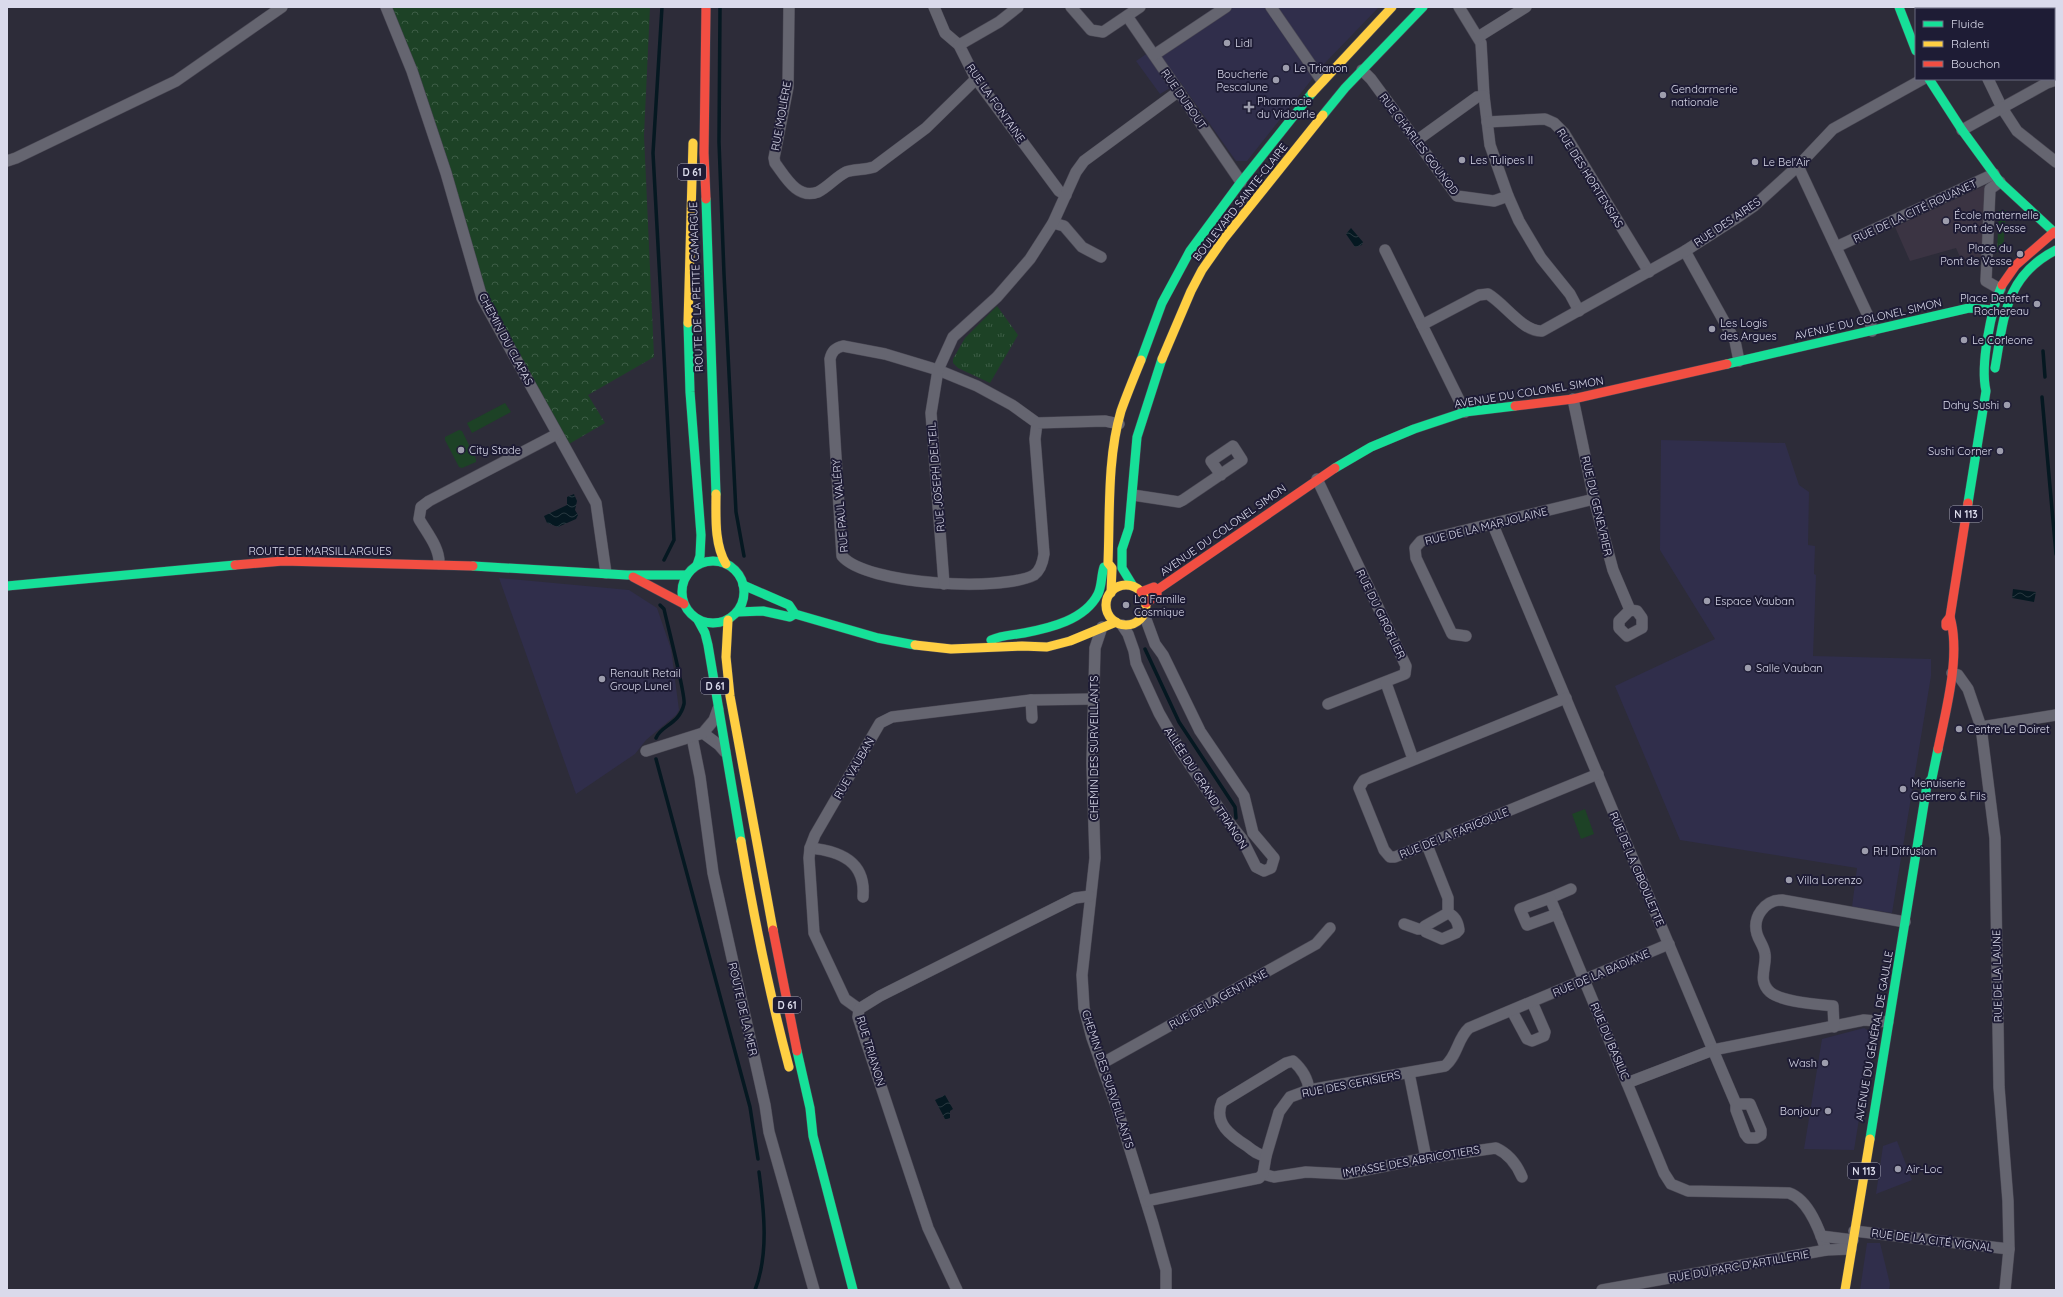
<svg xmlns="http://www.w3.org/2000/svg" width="2063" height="1297" viewBox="0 0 2063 1297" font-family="Quicksand,sans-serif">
  <defs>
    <pattern id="grass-tufts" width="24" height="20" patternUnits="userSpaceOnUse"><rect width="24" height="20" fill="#1d4226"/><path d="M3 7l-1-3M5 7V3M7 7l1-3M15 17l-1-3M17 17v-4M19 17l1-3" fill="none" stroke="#3d5d46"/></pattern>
    <pattern id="park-crowns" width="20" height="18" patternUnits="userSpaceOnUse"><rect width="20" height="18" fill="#1d4226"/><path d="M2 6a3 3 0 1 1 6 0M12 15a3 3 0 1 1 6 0" fill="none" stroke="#3d5d46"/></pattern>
    <pattern id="water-waves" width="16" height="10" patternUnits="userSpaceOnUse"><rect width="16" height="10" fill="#051821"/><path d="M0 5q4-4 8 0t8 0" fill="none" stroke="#293941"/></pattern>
  </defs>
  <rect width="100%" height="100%" fill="#2d2c39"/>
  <g fill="#302e4b">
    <path d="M 1215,7 L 1379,7 L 1324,64 L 1247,161 L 1236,161 L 1180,82 L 1160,94 L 1136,61 Z"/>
    <path d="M 1661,440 L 1785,443 L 1799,485 L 1809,492 L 1808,545 L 1815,546 L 1814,574 L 1816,575 L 1813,656 L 1931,659 L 1931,676 L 1892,913 L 1852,907 L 1857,868 L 1680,840 L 1615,686 L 1715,639 L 1660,550 Z"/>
    <path d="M 499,578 L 629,590 L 657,608 L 671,649 L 679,710 L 676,715 L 646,740 L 635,754 L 576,794 Z"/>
    <path d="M 1864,1028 L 1873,1033 L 1854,1150 L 1804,1149 L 1822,1039 Z"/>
    <path d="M 1897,1141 L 1912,1180 L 1876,1194 L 1883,1146 Z"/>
    <path d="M 1867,1243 L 1880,1243 L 1890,1284 L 1889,1290 L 1860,1290 Z"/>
  </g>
  <path fill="#3b3443" d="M 1986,185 L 1984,257 L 1975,257 L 1964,266 L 1956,248 L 1910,261 L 1895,227 Z"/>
  <g fill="url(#grass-tufts)">
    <path d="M 1999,210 L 2006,210 L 2003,252 L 1997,252 Z"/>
    <path d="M 997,306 L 1018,335 L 990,383 L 958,368 L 953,363 L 953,359 L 965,338 Z"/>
  </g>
  <path fill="url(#park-crowns)" d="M 391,7 L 650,7 L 644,135 L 654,357 L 588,395 L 605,423 L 569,444 L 483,288 Z"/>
  <g fill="#1d4226">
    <path d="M 505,403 L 511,412 L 472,433 L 467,423 Z"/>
    <path d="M 459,430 L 462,431 L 476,459 L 476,462 L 462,468 L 459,467 L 445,440 L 445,437 Z"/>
    <path d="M 1585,809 L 1594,834 L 1581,839 L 1572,814 Z"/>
  </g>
  <g fill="url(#water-waves)">
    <path d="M 1351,228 L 1363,242 L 1362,245 L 1355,247 L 1346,234 Z"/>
    <path d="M 574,494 L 577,501 L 575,510 L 578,515 L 576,519 L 558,527 L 547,523 L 544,516 L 567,505 L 567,497 Z"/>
    <path d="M 2013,589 L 2036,592 L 2034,602 L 2012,598 Z"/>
    <path d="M 945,1095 L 953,1109 L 950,1111 L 950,1118 L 947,1119 L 945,1119 L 935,1100 Z"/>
  </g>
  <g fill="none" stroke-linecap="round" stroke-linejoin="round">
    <g stroke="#051821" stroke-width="3.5">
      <path d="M 662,7 L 653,153 L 674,540 L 664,560"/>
      <path d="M 720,7 L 719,142 L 724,274 L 736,512 L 744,556"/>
      <path d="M 2043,351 L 2045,377"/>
      <path d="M 2042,397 L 2056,554"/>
      <path d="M 1145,649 L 1179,722 L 1235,807 L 1236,818"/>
      <path d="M 656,738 C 661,725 679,725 684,704 C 686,696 667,623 664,609 L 660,605"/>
      <path d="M 656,759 L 750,1107 L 758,1159"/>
      <path d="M 755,1290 C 769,1254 764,1210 759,1172"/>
    </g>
    <defs>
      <g id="street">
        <path d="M 386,7 L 412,71 L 446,173 L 482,298 L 596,503 L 606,573"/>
        <path d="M 789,7 L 788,87 L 774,158 L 775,163 C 785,176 797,200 818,192 C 828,187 836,177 846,172 C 854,169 865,170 874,167 L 926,128 L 976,79"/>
        <path d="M 934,7 L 945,33 L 959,45 L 976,79 L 1059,191 L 1066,195"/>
        <path d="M 1071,7 L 1091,30 L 1103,32 L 1140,7"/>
        <path d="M 1271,7 L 1322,81"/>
        <path d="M 1459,7 L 1481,43 L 1484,96 L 1490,145 L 1508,196 L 1519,221 L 1541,258 L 1570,294 L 1579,311"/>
        <path d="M 1953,7 L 1954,9"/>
        <path d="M 2020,8 L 2026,7"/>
        <path d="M 1127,16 L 1241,182"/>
        <path d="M 1478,37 L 1526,7"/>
        <path d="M 959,45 L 999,22 L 1018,7"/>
        <path d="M 1154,55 L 1226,7"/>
        <path d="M 1362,70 L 1371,79 L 1457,196 L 1494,201 L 1508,196"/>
        <path d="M 1988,79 L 2002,108 L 2017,131 L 2056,162"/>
        <path d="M 1487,122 L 1545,119 L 1554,123 L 1564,133 L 1649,272"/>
        <path d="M 1962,130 L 2047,83 L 2056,80"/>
        <path d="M 1416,141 L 1477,97 L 1484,96"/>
        <path d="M 7,161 L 16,158 L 176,81 L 282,7"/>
        <path d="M 1798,166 L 1870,320 L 1872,331"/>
        <path d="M 1053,223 L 1064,226 L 1082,247 L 1101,257"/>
        <path d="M 1836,247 L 1994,174"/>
        <path d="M 1385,250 L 1465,412"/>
        <path d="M 1685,251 L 1735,341 L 1739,361"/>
        <path d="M 2000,289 L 1986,281 L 1990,189 L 2000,182"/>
        <path d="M 1422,325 L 1479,295 L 1488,294 C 1505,304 1523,332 1542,331 L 1685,251 L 1738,217 L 1754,206 L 1798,166 L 1833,129 L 1923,79"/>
        <path d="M 1573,399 L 1594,499 L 1613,570 L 1630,610"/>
        <path d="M 1037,423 L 1035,439 L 1044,554 C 1043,561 1041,570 1034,575 C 1002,592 866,585 842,556 L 830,359 C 832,351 835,348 843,346 L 885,354 L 938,370 L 977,386 L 1012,405 L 1037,423 L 1105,421 L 1119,424"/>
        <path d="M 1317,479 L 1406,666 L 1405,674 L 1328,704"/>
        <path d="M 1133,495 L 1179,502 L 1183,500 L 1242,460 L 1233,446 L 1211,461 L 1221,475"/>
        <path d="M 1493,525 L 1713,1050 L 1864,1020 L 1888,1022"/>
        <path d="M 439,564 C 440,548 427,533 419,519 L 421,507 L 429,501 L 557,434"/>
        <path d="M 944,584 L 931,413 L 938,370 L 953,337 L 997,297 L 1030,259 L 1053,223 L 1076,172 L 1084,161 L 1179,91"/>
        <path d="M 1630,610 L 1637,611 L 1642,618 L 1642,628 L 1627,636 L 1619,628 L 1619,621 Z"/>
        <path d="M 1122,625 L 1128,634 L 1134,651 L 1136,663 L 1159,713 L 1180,750 L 1227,820 L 1242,839 L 1256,867 L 1264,871 L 1271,868 L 1274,858 L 1253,833 L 1244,796 L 1200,731 L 1163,655 L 1155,644 L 1144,614"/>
        <path d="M 1102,627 L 1095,648 L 1092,763 L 1095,858 L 1082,975 L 1084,1008 L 1092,1038 L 1118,1111 L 1153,1224 L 1166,1270 L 1166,1290"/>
        <path d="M 1466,636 L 1452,634 L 1416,558 L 1415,548 L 1421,541 L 1594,499"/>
        <path d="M 1952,673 L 1958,675 L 1968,689 L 1981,727 L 1995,838 L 1999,1087 L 2008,1201 L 2009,1249 L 2005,1290"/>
        <path d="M 1386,683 L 1413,759"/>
        <path d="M 1566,698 L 1364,780 L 1359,788 L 1384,850 L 1390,857 L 1395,857 L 1598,774"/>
        <path d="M 1031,700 L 1032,718"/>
        <path d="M 1981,727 L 2056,715"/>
        <path d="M 703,733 L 719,745 L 725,752"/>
        <path d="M 692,737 L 700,777 L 713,873 L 765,1105 L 769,1132 L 814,1290"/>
        <path d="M 646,751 L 703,733 L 714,720 L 718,709"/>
        <path d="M 1427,845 L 1448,898 L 1448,913 L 1425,926 L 1426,932 L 1442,939 L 1456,933 L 1459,930 C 1458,922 1455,916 1448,913"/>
        <path d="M 810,848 C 841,851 866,862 863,897"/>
        <path d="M 1550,898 L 1571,889"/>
        <path d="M 1557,914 L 1527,925 L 1520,909 L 1550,898 L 1627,1083 L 1713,1050 L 1736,1104 L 1736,1110 L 1745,1134 L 1748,1138 L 1756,1138 L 1761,1135 L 1761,1130 L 1750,1104 L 1736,1104"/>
        <path d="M 1404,924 L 1418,929 L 1425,929"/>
        <path d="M 859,1009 L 845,999 L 814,933 L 809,858 L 810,848 L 815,835 L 880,723 L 892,717 L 1031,700 L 1093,699"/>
        <path d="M 1512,1011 L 1527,1039 L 1532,1041 L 1544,1036 L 1545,1032 L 1532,1002"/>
        <path d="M 1834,1027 L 1833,1006 C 1816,1004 1782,1002 1770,992 C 1757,980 1767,967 1765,954 C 1764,946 1759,941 1757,934 C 1752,917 1765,900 1782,900 L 1905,922"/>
        <path d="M 1101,1064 L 1316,944 L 1330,928"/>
        <path d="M 1409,1073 L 1426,1158"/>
        <path d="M 1627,1083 L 1664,1173 L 1671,1184 L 1688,1191 L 1789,1193 C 1809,1200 1820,1231 1826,1250"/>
        <path d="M 1266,1156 C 1258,1155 1253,1151 1247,1146 C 1231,1136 1213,1123 1222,1102 L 1286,1063 L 1293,1061 C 1302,1069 1308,1079 1309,1090"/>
        <path d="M 1263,1174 L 1274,1177 L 1306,1172 L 1345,1174 L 1426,1158 L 1496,1148 C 1509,1154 1517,1165 1522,1177"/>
        <path d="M 1146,1201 L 1259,1178 L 1263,1174 L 1266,1156 L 1279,1112 L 1290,1097 L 1309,1090 L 1445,1066 C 1458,1055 1457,1039 1469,1028 L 1669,944"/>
        <path d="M 1854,1231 L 2009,1249"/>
        <path d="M 1821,1236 L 1853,1240"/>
        <path d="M 957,1290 L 928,1228 L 858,1017 L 859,1009 L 880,996 L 1075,898 L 1090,896"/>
        <path d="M 1602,1290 L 1826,1250 L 1851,1249"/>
      </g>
      <g id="fast">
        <path d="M 1899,7 L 1916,51"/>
        <path d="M 1929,79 L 1962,130 L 2000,182 L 2054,232"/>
        <path d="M 1323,115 L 1345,88 L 1423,7"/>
        <path d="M 706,199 L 716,494"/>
        <path d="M 688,323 L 690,392 L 701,535 L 700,556 L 697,565"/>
        <path d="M 1141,360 L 1162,303 L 1190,251 L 1241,182 L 1312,93"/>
        <path d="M 1727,364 L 1969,308 L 1993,310"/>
        <path d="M 1995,368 C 2004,317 2005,276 2056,250"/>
        <path d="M 1335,468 L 1371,447 L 1414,429 L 1465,412 L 1515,406"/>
        <path d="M 1968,503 L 1986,391 C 1980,365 1991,309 2002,285"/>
        <circle cx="713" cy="592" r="31"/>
        <path d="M 473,566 L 627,575 L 687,575"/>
        <path d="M 743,585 L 789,605 L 795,614 L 878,638 L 915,645"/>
        <path d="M 7,586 L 235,565"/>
        <path d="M 1133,586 L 1122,568 L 1122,549 L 1129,528 L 1137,437 L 1162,359"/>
        <path d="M 737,612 L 763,611 L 790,617 L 795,614"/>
        <path d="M 698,620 L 705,633 L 708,645 L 741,841"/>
        <path d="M 991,640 C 1002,635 1013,635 1024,633 C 1050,628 1085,620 1098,594 C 1102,586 1101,576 1104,567"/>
        <path d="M 797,1051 L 810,1108 L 813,1136 L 853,1290"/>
        <path d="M 1870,1139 L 1927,785 L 1932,778 L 1938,749"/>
      </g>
      <g id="slow">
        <path d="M 1312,93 L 1392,7"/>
        <path d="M 688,323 L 693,143"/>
        <path d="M 1162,359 L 1191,291 L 1202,270 L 1223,240 L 1323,115"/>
        <path d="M 716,494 C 716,516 714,544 726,564"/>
        <circle cx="1126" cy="605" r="20"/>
        <path d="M 1111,593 L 1112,568 L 1108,563 C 1110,515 1107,458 1121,411 C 1127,394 1134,377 1141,360"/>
        <path d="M 728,620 L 726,657 L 730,696 L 773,930"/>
        <path d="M 915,645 L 951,649 L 1022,646 L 1047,647 L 1070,641 L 1116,622"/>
        <path d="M 741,841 C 754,918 769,992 789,1067"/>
        <path d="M 1845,1290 L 1870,1139"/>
      </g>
      <g id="jam">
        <path d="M 706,199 L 704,153 L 706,7"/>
        <path d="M 2002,285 L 2016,265 L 2054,232 L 2056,234"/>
        <path d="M 1515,406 L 1573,399 L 1727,364"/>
        <path d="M 235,565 L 283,561 L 473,566"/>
        <path d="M 633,577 L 684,604"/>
        <path d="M 1141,592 L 1154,587 L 1157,590"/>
        <path d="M 1146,603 L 1157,595 L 1157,590 L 1335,468"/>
        <path d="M 1946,626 L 1946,622 L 1950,617 L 1968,503"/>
        <path d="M 1938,749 C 1946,710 1961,655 1950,617"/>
        <path d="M 773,930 L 797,1051"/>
      </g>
    </defs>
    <use href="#street" stroke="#4a4854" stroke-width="12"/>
    <use href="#fast" stroke="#4a4854" stroke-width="10"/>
    <use href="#slow" stroke="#4a4854" stroke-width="10"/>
    <use href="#jam" stroke="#4a4854" stroke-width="10"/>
    <use href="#street" stroke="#656570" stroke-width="11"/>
    <use href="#fast" stroke="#16e098" stroke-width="9"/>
    <use href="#slow" stroke="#ffcf43" stroke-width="9"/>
    <use href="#jam" stroke="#f24e42" stroke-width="9"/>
  </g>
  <g fill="#9d9dad" stroke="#1e1c35" stroke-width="1.5">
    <circle cx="1227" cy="43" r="4"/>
    <circle cx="1286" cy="68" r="4"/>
    <circle cx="1276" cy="80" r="4"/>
    <circle cx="1663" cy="95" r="4"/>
    <path d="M1247 101h4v4h4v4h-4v4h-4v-4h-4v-4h4z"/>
    <circle cx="1462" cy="160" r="4"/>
    <circle cx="1755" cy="162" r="4"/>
    <circle cx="1946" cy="221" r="4"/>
    <circle cx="2020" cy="254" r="4"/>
    <circle cx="2037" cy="304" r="4"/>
    <circle cx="1712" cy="329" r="4"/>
    <circle cx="1964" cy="340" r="4"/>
    <circle cx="2007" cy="405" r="4"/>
    <circle cx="461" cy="450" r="4"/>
    <circle cx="2000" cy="451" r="4"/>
    <circle cx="1707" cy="601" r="4"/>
    <circle cx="1126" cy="605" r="4"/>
    <circle cx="1748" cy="668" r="4"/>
    <circle cx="602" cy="679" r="4"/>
    <circle cx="1959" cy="729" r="4"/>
    <circle cx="1903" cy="789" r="4"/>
    <circle cx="1865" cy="851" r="4"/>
    <circle cx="1789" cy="880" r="4"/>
    <circle cx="1825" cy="1063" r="4"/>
    <circle cx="1828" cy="1111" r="4"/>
    <circle cx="1898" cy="1169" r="4"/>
  </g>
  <g text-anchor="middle" stroke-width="4" stroke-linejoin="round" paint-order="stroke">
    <g fill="#1e1c35" stroke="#a2a1b4" stroke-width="1">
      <rect x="678" y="164" width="28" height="16" rx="3"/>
      <rect x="1950" y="506" width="32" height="16" rx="3"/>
      <rect x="701" y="678" width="28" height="16" rx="3"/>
      <rect x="773" y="997" width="28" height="16" rx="3"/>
      <rect x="1848" y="1163" width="32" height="16" rx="3"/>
    </g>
    <g font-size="10" font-weight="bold" fill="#dadaeb">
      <text x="692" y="176">D 61</text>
      <text x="1966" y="518">N 113</text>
      <text x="715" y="690">D 61</text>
      <text x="787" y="1009">D 61</text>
      <text x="1864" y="1175">N 113</text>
    </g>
    <g font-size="11" fill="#dadaeb" stroke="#1e1c35" text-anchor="start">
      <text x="1235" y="47">Lidl</text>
      <text x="1294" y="72">Le Trianon</text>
      <text x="1268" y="78" text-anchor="end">Boucherie<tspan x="1268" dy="13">Pescalune</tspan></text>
      <text x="1671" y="93">Gendarmerie<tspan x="1671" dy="13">nationale</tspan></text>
      <text x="1257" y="105">Pharmacie<tspan x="1257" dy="13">du Vidourle</tspan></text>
      <text x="1470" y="164">Les Tulipes II</text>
      <text x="1763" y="166">Le Bel'Air</text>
      <text x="1954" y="219">École maternelle<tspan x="1954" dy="13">Pont de Vesse</tspan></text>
      <text x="2012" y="252" text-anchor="end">Place du<tspan x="2012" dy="13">Pont de Vesse</tspan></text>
      <text x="2029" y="302" text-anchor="end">Place Denfert<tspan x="2029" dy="13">Rochereau</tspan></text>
      <text x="1720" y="327">Les Logis<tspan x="1720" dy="13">des Argues</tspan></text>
      <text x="1972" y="344">Le Corleone</text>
      <text x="1999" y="409" text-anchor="end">Dahy Sushi</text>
      <text x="469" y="454">City Stade</text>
      <text x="1992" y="455" text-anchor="end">Sushi Corner</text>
      <text x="1134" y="603">La Famille<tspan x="1134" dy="13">Cosmique</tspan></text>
      <text x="1715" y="605">Espace Vauban</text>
      <text x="1756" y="672">Salle Vauban</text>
      <text x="610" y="677">Renault Retail<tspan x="610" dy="13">Group Lunel</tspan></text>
      <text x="1967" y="733">Centre Le Doiret</text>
      <text x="1911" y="787">Menuiserie<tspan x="1911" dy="13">Guerrero &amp; Fils</tspan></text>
      <text x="1873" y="855">RH Diffusion</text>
      <text x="1797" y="884">Villa Lorenzo</text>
      <text x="1817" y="1067" text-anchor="end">Wash</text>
      <text x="1820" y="1115" text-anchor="end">Bonjour</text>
      <text x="1906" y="1173">Air-Loc</text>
    </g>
    <g font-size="11" fill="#dadaeb" stroke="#1e1c35">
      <text transform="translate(1184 99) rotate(55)" y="4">RUE DUBOUT</text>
      <text transform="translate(996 103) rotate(55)" y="4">RUE LA FONTAINE</text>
      <text transform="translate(781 116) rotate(-80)" y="4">RUE MOLIÈRE</text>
      <text transform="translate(1419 144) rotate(53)" y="4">RUE CHARLES GOUNOD</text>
      <text transform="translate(1590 178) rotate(58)" y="4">RUE DES HORTENSIAS</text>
      <text transform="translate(1240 202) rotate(-52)" y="4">BOULEVARD SAINTE-CLAIRE</text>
      <text transform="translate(1915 211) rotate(-25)" y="4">RUE DE LA CITÉ ROUANET</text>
      <text transform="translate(1727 222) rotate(-34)" y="4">RUE DES AIRES</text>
      <text transform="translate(696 287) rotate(-92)" y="4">ROUTE DE LA PETITE CAMARGUE</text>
      <text transform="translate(1868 319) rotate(-13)" y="4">AVENUE DU COLONEL SIMON</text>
      <text transform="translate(506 339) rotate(62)" y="4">CHEMIN DU CLAPAS</text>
      <text transform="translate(1529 392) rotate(-9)" y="4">AVENUE DU COLONEL SIMON</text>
      <text transform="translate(936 477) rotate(-95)" y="4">RUE JOSEPH DELTEIL</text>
      <text transform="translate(840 506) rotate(-95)" y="4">RUE PAUL VALÉRY</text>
      <text transform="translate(1597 506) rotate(77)" y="4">RUE DU GENEVRIER</text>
      <text transform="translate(1486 526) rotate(-14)" y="4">RUE DE LA MARJOLAINE</text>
      <text transform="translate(1223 530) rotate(-35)" y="4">AVENUE DU COLONEL SIMON</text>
      <text x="320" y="555">ROUTE DE MARSILLARGUES</text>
      <text transform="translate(1381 614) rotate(64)" y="4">RUE DU GIROFLIER</text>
      <text transform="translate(1094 748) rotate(-90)" y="4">CHEMIN DES SURVEILLANTS</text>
      <text transform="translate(854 768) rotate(-60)" y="4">RUE VAUBAN</text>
      <text transform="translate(1206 788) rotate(57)" y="4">ALLÉE DU GRAND TRIANON</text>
      <text transform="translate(1454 833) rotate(-22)" y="4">RUE DE LA FARIGOULE</text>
      <text transform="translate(1637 869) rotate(67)" y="4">RUE DE LA CIBOULETTE</text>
      <text transform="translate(1601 973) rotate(-23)" y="4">RUE DE LA BADIANE</text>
      <text transform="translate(1997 976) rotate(-91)" y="4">RUE DE LA LAUNE</text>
      <text transform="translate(1218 999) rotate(-29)" y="4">RUE DE LA GENTIANE</text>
      <text transform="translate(743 1009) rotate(77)" y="4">ROUTE DE LA MER</text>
      <text transform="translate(1874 1036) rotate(-80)" y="4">AVENUE DU GÉNÉRAL DE GAULLE</text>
      <text transform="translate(1610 1041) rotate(67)" y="4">RUE DU BASILIC</text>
      <text transform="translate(871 1051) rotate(73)" y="4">RUE TRIANON</text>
      <text transform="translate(1108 1079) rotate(72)" y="4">CHEMIN DES SURVEILLANTS</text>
      <text transform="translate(1351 1084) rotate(-11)" y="4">RUE DES CERISIERS</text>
      <text transform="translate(1411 1161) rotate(-10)" y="4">IMPASSE DES ABRICOTIERS</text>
      <text transform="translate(1932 1240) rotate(7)" y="4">RUE DE LA CITÉ VIGNAL</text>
      <text transform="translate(1739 1266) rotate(-10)" y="4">RUE DU PARC D'ARTILLERIE</text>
    </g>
  </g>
  <rect width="2063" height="1297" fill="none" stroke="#dadaeb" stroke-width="16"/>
  <rect x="1915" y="8" width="140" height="72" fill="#1e1c35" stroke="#69687e"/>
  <rect x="1923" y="21" width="20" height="6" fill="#16e098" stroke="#69687e"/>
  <text x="1951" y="28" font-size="12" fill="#dadaeb">Fluide</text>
  <rect x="1923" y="41" width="20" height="6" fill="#ffcf43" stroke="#69687e"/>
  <text x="1951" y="48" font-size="12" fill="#dadaeb">Ralenti</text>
  <rect x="1923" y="61" width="20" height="6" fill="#f24e42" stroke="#69687e"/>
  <text x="1951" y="68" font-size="12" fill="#dadaeb">Bouchon</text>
</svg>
